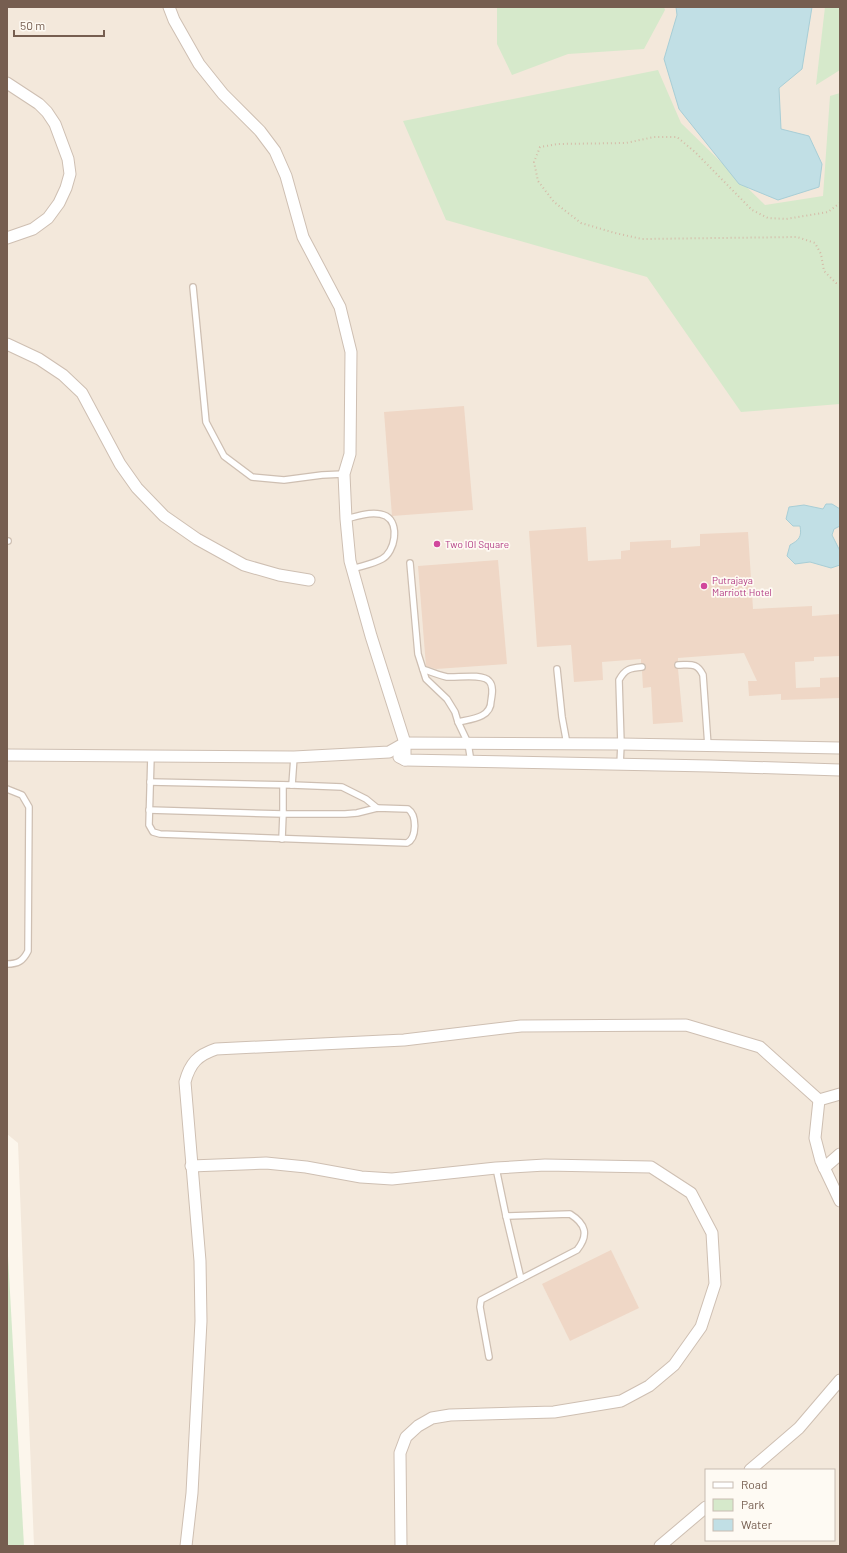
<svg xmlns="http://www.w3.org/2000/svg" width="847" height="1553" viewBox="0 0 847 1553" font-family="Barlow,sans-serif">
  <rect width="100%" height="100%" fill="#fcf6ec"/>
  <path fill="#f3e8db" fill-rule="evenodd" d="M 7,7 L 840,7 L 840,1546 L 34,1546 L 18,1143 L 7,1134 ZM 706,1470 L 834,1470 L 834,1540 L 706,1540 Z"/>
  <g fill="#d6e9cb">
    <path d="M 497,7 L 664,7 L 665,10 L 644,49 L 568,54 L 512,75 L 497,44 Z"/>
    <path d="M 825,7 L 840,7 L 840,70 L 816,85 Z"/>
    <path d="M 658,70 L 681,123 L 765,205 L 823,196 L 830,96 L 840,93 L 840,404 L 741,412 L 647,277 L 446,220 L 403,121 Z"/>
    <path d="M 7,1238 L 24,1546 L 7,1546 Z"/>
  </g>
  <g fill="#c1dfe5" stroke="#a8ced6">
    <path d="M 676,7 L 812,7 L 802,69 L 779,88 L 781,129 L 809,136 L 822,164 L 819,187 L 778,200 L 739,184 L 679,109 L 664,59 L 677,15 Z"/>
    <path d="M 826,504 L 832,504 L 840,509 L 840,526 L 834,529 L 832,535 L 840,551 L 840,565 L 831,568 L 810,562 L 795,564 L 787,556 L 790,545 C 799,540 802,537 800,526 L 793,526 L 786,519 L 789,507 L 804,505 L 823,509 Z"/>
  </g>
  <g fill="#efd7c6">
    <path d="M 464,406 L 473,510 L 392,516 L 384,412 Z"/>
    <path d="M 586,527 L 588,561 L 621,559 L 621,551 L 630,550 L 630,542 L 671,540 L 671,548 L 700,546 L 700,534 L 748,532 L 753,609 L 812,606 L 812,616 L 840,614 L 840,656 L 814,657 L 814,661 L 795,662 L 796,688 L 820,687 L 820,678 L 840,677 L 840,698 L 781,700 L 781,694 L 749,696 L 748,681 L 757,681 L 744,653 L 678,658 L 678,661 L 674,663 L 674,665 L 676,668 L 678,669 L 683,722 L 653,724 L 651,687 L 643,688 L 642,671 L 645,670 L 646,667 L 645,664 L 641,663 L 641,659 L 602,662 L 603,680 L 574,682 L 571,645 L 537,647 L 529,531 Z"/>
    <path d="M 498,560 L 507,664 L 436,669 L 426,666 L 418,566 Z"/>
    <path d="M 611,1250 L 639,1308 L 570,1341 L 542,1284 Z"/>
  </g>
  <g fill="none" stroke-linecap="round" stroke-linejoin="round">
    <defs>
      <g id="lane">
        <path d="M 193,287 L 206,422 L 224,456 L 252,477 L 284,480 L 322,475 L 344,474"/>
        <path d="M 346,519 C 358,516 374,510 386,516 C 400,524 395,552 382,559 C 373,564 361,566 352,569"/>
        <path d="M 7,541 L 8,541"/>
        <path d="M 410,563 L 418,654 L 426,679 L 447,699 L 455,712 L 458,722 L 468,743 L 471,762"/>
        <path d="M 678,665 C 690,665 697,662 703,675 L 708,746"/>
        <path d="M 423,669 C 431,672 438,675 447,677 C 457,678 482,673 489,681 C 494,686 492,695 491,701 C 491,718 471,719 458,722"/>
        <path d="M 557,669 L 562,717 L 567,744"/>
        <path d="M 151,756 L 149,825 L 153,832 L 160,834 L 407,843 C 417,838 417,815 408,809 L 377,808 L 357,813 L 345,814 L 283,814 L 283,785"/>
        <path d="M 620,765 L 621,744 L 619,680 C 625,669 630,668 642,667"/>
        <path d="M 150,782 L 292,785 L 294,757"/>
        <path d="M 292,785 L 342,787 L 366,799 L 377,808"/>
        <path d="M 7,789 L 22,795 L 29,807 L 28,951 C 23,961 18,964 7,964"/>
        <path d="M 149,810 L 283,814 L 282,839"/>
        <path d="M 506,1216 L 570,1214 C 586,1224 589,1235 577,1250 L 521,1279"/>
        <path d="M 489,1357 L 480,1307 L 481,1300 L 521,1279 L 506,1216 L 496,1168"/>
      </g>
      <g id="street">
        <path d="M 169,7 L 174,20 L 199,64 L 223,94 L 260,131 L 275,151 L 286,176 L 303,237 L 340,307 L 351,352 L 350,454 L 344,474 L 346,519 L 350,561 L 371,636 L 405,743 L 405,760"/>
        <path d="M 7,83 L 39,104 L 47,112 L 55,124 L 68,159 L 70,174 L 66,188 L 59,203 L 48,218 L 33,229 L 7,238"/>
        <path d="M 7,344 L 39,359 L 63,375 L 82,393 L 120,464 L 137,488 L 164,516 L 197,539 L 244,565 L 279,575 L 309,580"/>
        <path d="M 7,755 L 294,757 L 389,752 L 405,743 L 621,744 L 840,748"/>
        <path d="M 399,757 L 405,760 L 710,766 L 840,770"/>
        <path d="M 819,1100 L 815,1138 L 821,1161 L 840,1201"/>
        <path d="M 819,1100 L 840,1094"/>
        <path d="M 191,1166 L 266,1163 L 306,1167 L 361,1177 L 392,1179 L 496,1168 L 545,1165 L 651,1167 L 691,1193 L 712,1233 L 715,1284 L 701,1327 L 674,1365 L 649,1386 L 621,1401 L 554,1412 L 450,1415 L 432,1418 L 418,1426 L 406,1437 L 400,1453 L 401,1546"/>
        <path d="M 824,1168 L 840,1154"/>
        <path d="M 750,1470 L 799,1428 L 840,1380"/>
        <path d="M 186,1546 L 192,1493 L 201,1321 L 200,1261 L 185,1082 C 190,1063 198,1055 216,1049 L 404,1040 L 521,1026 L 686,1025 L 760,1047 L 819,1100"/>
        <path d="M 660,1546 L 706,1507"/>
      </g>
    </defs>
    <use href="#lane" stroke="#cebfb2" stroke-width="8"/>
    <use href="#street" stroke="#cebfb2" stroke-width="13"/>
    <g stroke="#d5bba8" stroke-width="2" stroke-dasharray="1 3" stroke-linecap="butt">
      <path d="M 840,152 L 840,157"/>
      <path d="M 840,203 L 828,212 L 786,219 L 768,218 L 752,210 L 695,152 L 677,137 L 654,137 L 626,143 L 558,144 L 540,147 L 534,162 L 538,181 L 554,202 L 581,223 L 615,233 L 642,239 L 797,237 L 815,243 L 821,254 L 824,271 L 836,283 L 840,283"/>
    </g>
    <use href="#lane" stroke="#fff" stroke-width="5.5"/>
    <use href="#street" stroke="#fff" stroke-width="11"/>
  </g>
  <g fill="#d1479c" stroke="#fefaf3" stroke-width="1.5">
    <circle cx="437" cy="544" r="4"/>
    <circle cx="704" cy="586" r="4"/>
  </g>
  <g text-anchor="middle" stroke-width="3.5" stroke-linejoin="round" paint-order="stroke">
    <g font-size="10" fill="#b23c85" stroke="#fefaf3" text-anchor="start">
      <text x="445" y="548">Two IOI Square</text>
      <text x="712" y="584">Putrajaya<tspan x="712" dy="12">Marriott Hotel</tspan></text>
    </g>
  </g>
  <rect width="847" height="1553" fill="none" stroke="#765e50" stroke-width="16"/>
  <rect x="705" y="1469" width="130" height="72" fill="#fefaf3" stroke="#c8bcb2"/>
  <rect x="713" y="1482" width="20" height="6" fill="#ffffff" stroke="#c8bcb2"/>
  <text x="741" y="1489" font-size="12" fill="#765e50">Road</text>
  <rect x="713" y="1499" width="20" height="12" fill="#d6e9cb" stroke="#c8bcb2"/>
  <text x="741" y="1509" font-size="12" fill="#765e50">Park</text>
  <rect x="713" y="1519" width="20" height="12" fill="#c1dfe5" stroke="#c8bcb2"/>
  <text x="741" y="1529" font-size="12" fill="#765e50">Water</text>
  <path d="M14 30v6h90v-6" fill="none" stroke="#765e50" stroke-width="2"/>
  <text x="20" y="30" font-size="12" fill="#765e50" stroke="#fefaf3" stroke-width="3" paint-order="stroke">50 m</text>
</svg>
